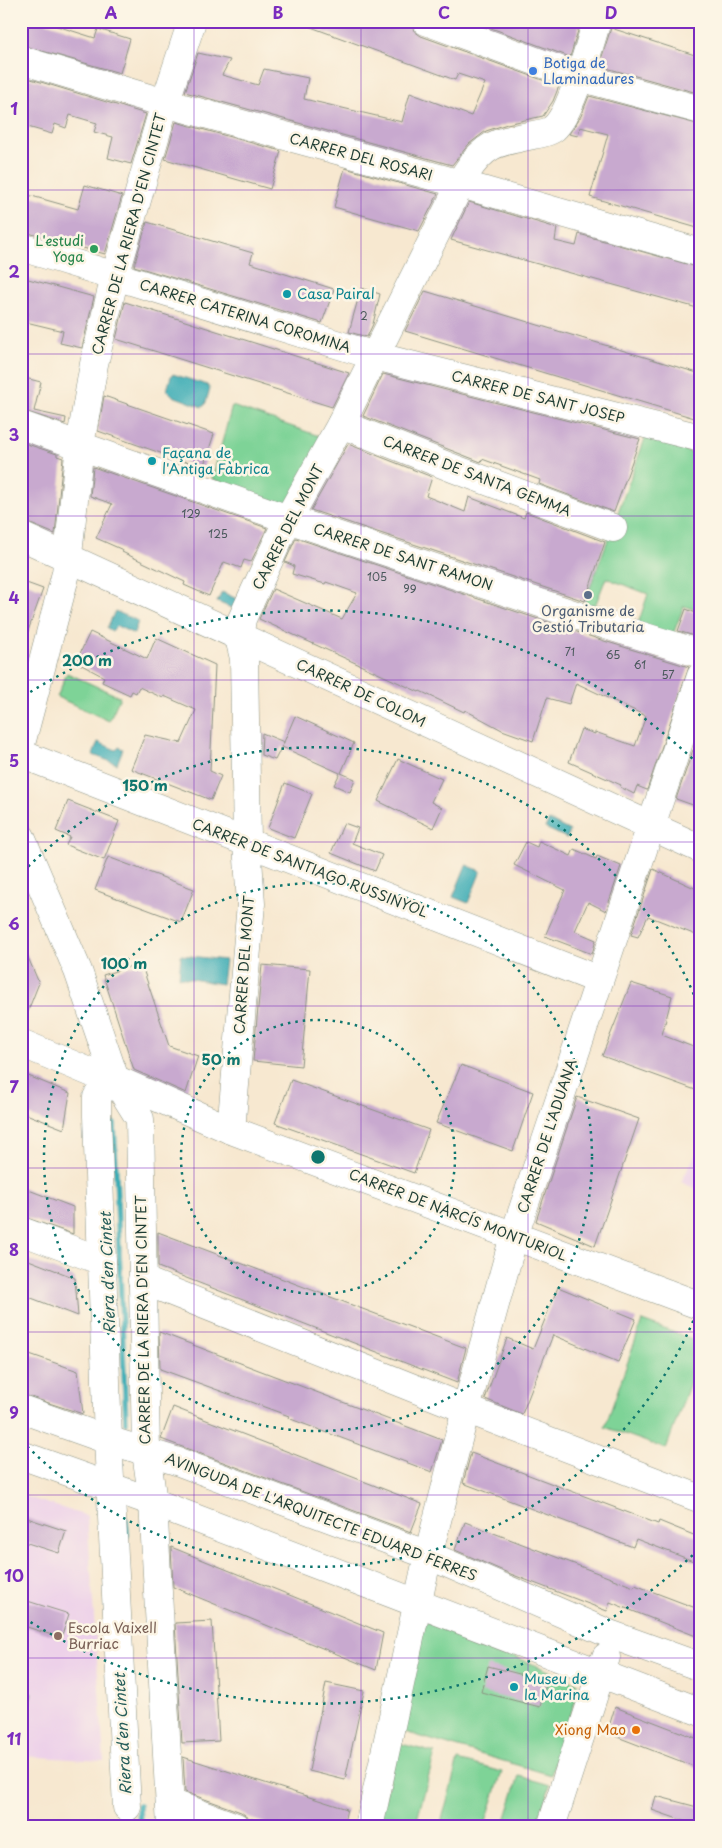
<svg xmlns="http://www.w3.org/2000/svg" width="722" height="1848" viewBox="0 0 722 1848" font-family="'Playpen Sans',sans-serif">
  <rect width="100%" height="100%" fill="#fcf5e5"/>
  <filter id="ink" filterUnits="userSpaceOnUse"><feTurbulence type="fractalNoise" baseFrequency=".02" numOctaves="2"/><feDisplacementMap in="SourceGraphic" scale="10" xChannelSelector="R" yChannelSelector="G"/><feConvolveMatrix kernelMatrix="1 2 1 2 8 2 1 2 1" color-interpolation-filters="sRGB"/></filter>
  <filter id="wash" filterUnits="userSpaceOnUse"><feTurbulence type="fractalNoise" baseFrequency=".0096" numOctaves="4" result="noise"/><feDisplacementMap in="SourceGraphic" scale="20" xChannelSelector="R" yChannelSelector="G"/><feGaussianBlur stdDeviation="1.12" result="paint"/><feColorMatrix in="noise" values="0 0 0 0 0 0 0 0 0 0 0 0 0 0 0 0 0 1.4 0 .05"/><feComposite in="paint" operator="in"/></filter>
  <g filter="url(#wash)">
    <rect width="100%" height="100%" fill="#f7e8d0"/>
    <g fill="#edd1e9">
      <path d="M 701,1144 L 701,1191 L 681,1182 Z"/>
      <path d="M 21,1495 L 87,1516 L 104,1761 L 21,1756 Z"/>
    </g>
    <g fill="#7ed397" stroke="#4e8866">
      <path d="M 232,406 L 322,437 L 289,507 L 212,479 Z"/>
      <path d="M 646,436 L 701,456 L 701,612 L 684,606 L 672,637 L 638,624 L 648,594 L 606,578 L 593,611 L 583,607 Z"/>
      <path d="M 67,673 L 120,697 L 109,721 L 57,697 Z"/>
      <path d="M 642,1321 L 701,1342 L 701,1352 L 666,1449 L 605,1427 Z"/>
      <path d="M 425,1621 L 455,1631 L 577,1683 L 579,1689 L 551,1775 L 398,1730 Z"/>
      <path d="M 21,1689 L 33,1693 L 21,1727 Z"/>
      <path d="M 398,1743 L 435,1753 L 415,1827 L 378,1827 Z"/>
      <path d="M 458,1760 L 502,1772 L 484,1827 L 440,1827 Z"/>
      <path d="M 519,1776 L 550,1785 L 536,1827 L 503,1827 Z"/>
    </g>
    <g fill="#3bacb5" stroke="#2d7474">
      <path d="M 173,374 L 207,385 L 210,389 L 205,405 L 202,407 L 173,396 L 167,390 L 171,376 Z"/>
      <path d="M 222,592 L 239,600 L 234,609 L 217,602 Z"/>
      <path d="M 115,611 L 138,621 L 134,634 L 117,626 L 112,631 L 107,628 Z"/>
      <path d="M 98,742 L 116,750 L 119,747 L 123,749 L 117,764 L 93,755 Z"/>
      <path d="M 549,820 L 570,831 L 567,838 L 545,828 Z"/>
      <path d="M 466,865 L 481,871 L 468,903 L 453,897 Z"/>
      <path d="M 181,955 L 225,960 L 222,984 L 179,977 Z"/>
    </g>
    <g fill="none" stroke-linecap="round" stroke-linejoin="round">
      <g stroke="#3bacb5" stroke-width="5.5">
        <path d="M 114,1124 L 126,1422"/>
        <path d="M 126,1520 L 127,1535"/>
        <path d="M 139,1806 L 140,1827"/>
      </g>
    </g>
    <g id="blocks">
      <g fill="#c8a9cf">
        <path d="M 21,21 L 41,21 L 95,38 L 98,29 L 130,39 L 120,73 L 21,45 Z"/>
        <path d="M 300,21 L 411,21 L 414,31 L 421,36 L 559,86 L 553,101 L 543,116 L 507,124 L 486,131 L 469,144 L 452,165 L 185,92 L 198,53 L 230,60 L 222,75 L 258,85 L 264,69 L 308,78 L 304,99 L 402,122 L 410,93 L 471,116 L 485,83 L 458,74 L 455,80 L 300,23 Z"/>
        <path d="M 472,21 L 581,21 L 570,57 Z"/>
        <path d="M 611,28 L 701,57 L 701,94 L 599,66 Z"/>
        <path d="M 21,76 L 146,114 L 131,164 L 108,158 L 113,137 L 94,132 L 97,123 L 70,115 L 66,128 L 55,124 L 52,134 L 21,125 Z"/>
        <path d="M 589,96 L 701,125 L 701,229 L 590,197 L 608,134 L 580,127 L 578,136 L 569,134 L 581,116 Z"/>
        <path d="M 176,122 L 281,151 L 270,189 L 165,159 Z"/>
        <path d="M 345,168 L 438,194 L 419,231 L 334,207 Z"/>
        <path d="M 85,185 L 122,196 L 105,254 L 21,231 L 21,193 L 78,209 Z"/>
        <path d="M 469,202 L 557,228 L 555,241 L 576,246 L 579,234 L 701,268 L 701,309 L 451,240 Z"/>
        <path d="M 147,222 L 253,253 L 250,263 L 334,289 L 322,323 L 134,266 Z"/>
        <path d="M 21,277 L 94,297 L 82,348 L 60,343 L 63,331 L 26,322 L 28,313 L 21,312 Z"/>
        <path d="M 361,288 L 380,294 L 373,324 L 367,337 L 349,332 Z"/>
        <path d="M 425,291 L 701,374 L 701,420 L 405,331 Z"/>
        <path d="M 125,302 L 349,373 L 332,407 L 116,339 Z"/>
        <path d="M 383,374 L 640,439 L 614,512 L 539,484 L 540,480 L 482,459 L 481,462 L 363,416 Z"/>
        <path d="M 21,377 L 41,382 L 34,411 L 66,418 L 65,424 L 21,410 Z"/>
        <path d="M 104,396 L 214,434 L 203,468 L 98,431 Z"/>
        <path d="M 21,442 L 57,454 L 57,456 L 63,458 L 55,534 L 21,520 Z"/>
        <path d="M 348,444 L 432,477 L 426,496 L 465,512 L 469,497 L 524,518 L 526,512 L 605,542 L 585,601 L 311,510 Z"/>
        <path d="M 93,467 L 267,528 L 251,562 L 244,560 L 241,568 L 224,562 L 209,596 L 184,585 L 185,582 L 122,552 L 123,550 L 96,538 L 112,504 L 90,496 Z"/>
        <path d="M 296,538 L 601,640 L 689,667 L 647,790 L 637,786 L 634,794 L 620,787 L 621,785 L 569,762 L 581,729 L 595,734 L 595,732 L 635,746 L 646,716 L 576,683 L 569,704 L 547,698 L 533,741 L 502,730 L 465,710 L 464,712 L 420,691 L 419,692 L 259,619 L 273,589 L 342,619 L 357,593 L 326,582 L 325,584 L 292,574 L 294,566 L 285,562 Z"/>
        <path d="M 21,581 L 43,589 L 23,645 L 21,645 Z"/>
        <path d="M 686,609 L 701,615 L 701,638 L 678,631 Z"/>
        <path d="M 90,632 L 147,659 L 156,638 L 215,665 L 210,771 L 221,776 L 211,800 L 131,769 L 145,735 L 181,743 L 196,710 L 164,696 L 163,698 L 139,687 L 136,693 L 132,691 L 130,695 L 102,682 L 104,677 L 76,662 Z"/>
        <path d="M 295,716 L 354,743 L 341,773 L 355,779 L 350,792 L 334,785 L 340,773 L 282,747 L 284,742 L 275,760 L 261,755 L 262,733 L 284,742 Z"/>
        <path d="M 693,750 L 701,753 L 701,808 L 676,799 Z"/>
        <path d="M 398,759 L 442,779 L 431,802 L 442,808 L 433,828 L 378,801 Z"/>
        <path d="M 285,783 L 312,794 L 294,838 L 268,828 Z"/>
        <path d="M 68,801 L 119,821 L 104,860 L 66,845 L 70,837 L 56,831 Z"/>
        <path d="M 344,823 L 358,828 L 352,843 L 382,855 L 375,871 L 331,853 Z"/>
        <path d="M 539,841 L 571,856 L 574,849 L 596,859 L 597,856 L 621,866 L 606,911 L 588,902 L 575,931 L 596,940 L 592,954 L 545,936 L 565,890 L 514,865 L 526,842 L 537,847 Z"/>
        <path d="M 108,857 L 194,889 L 181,922 L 95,890 Z"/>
        <path d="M 653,869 L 701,891 L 701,937 L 648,916 L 638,937 L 631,935 Z"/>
        <path d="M 21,941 L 39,983 L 22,1026 L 21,1026 Z"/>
        <path d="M 141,963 L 169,1046 L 198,1056 L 186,1093 L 134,1070 L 103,975 Z"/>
        <path d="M 262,965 L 310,969 L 301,1066 L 253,1061 Z"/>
        <path d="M 631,983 L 672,996 L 662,1035 L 701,1050 L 701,1092 L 602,1056 Z"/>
        <path d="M 461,1065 L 533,1092 L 513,1151 L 436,1123 Z"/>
        <path d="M 21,1073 L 70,1093 L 64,1129 L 21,1112 Z"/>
        <path d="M 291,1080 L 429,1130 L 414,1173 L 275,1123 Z"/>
        <path d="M 577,1097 L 639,1119 L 595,1246 L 536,1221 Z"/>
        <path d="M 21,1187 L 73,1207 L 73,1234 L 21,1216 Z"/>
        <path d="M 158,1232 L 466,1348 L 457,1383 L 158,1267 Z"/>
        <path d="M 21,1257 L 75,1278 L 78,1316 L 21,1294 Z"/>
        <path d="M 558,1287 L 636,1319 L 618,1362 L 553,1335 L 522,1414 L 485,1399 L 507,1338 L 533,1349 Z"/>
        <path d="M 159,1332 L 442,1440 L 432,1472 L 288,1418 L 289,1416 L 160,1369 Z"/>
        <path d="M 21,1351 L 78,1371 L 83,1414 L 21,1394 Z"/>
        <path d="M 173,1407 L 422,1504 L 411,1532 L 161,1439 Z"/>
        <path d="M 471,1453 L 658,1524 L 659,1521 L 701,1538 L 701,1564 L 636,1539 L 633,1547 L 463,1483 Z"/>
        <path d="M 21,1516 L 66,1531 L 59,1553 L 21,1541 Z"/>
        <path d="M 465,1522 L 634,1587 L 635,1585 L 701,1610 L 701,1638 L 610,1602 L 607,1611 L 508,1573 L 455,1550 Z"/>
        <path d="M 171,1547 L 383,1633 L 376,1670 L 173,1587 Z"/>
        <path d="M 21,1599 L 69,1614 L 61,1638 L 21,1625 Z"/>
        <path d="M 212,1621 L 219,1741 L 182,1743 L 175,1623 Z"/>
        <path d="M 488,1666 L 547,1681 L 540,1707 L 481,1692 Z"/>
        <path d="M 326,1683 L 364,1691 L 345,1780 L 309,1771 Z"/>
        <path d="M 615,1707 L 701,1740 L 701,1769 L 607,1733 Z"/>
        <path d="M 183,1757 L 347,1809 L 343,1827 L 277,1827 L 249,1818 L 241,1812 L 185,1792 Z"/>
        <path d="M 656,1796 L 701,1808 L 701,1827 L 652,1810 Z"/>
      </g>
    </g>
  </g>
  <g filter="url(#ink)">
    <use href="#blocks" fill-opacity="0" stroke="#8b9282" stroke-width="1"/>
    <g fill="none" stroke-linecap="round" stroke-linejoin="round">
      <defs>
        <g id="minor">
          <path d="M 426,21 L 579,77 L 701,110"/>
          <path d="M 21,60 L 165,103 L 461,184 L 701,253"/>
          <path d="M 21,247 L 375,356 L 701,438"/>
          <path d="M 341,424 L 455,469 L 613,528"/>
          <path d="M 21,425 L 288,519 L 606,625 L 701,654"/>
          <path d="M 21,536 L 701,849"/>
          <path d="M 21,744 L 66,573 L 80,445 L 94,364 L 115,276 L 165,103 L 192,21"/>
          <path d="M 21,754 L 599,980"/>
          <path d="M 21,837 L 78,971 L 115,1079 L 140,1119 L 146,1452 L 153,1502 L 171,1827"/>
          <path d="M 21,1043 L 109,1080 L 115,1079 L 231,1130 L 701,1306"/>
          <path d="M 109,1080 L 97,1097 L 97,1116 L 108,1440 L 127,1807"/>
          <path d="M 231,1130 L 251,904 L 247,843 L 244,658 L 239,638 L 242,619 L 288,519 L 341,424 L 466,173 C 486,142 499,142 533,135 C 539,134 550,132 554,128 C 572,113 589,45 597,21"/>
          <path d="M 21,1231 L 102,1261"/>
          <path d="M 142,1280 L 466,1409 L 701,1499"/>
          <path d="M 21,1409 L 108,1440 L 179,1462 L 428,1555 L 612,1635 L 701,1667"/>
          <path d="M 21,1455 L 153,1502 L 701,1712"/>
          <path d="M 170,1803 L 236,1827"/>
          <path d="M 369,1827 L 428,1555 L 466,1409 L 514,1236 L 701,676"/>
          <path d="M 551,1827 L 606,1657"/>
        </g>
      </defs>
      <use href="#minor" stroke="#8b9282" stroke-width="29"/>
      <use href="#minor" stroke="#fff" stroke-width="28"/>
    </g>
  </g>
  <path fill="none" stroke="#7b2cbf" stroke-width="1" stroke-opacity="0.55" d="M 194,21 L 194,1827M 361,21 L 361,1827M 528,21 L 528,1827M 21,190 L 701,190M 21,354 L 701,354M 21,516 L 701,516M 21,680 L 701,680M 21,842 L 701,842M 21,1006 L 701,1006M 21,1168 L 701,1168M 21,1332 L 701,1332M 21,1495 L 701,1495M 21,1658 L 701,1658"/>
  <g fill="none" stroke="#0f766e" stroke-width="2.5" stroke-dasharray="2.5 5">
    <circle cx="318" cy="1157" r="137"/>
    <circle cx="318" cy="1157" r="274"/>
    <path d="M699 1307A410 410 0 0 1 23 1442M23 872A410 410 0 0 1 699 1007"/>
    <path d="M698 1550A547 547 0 0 1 24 1618M24 696A547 547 0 0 1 698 764"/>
  </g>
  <circle fill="#3f7fe0" stroke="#fcf5e5" stroke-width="2" cx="533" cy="71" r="5"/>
  <circle fill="#2e9e5b" stroke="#fcf5e5" stroke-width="2" cx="94" cy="249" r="5"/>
  <g fill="#0f9aa8" stroke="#fcf5e5" stroke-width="2">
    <circle cx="287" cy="294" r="5"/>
    <circle cx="152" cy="461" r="5"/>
    <circle cx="514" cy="1687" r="5"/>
  </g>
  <circle fill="#5c6f8a" stroke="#fcf5e5" stroke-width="2" cx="588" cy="595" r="5"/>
  <circle fill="#8d6e63" stroke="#fcf5e5" stroke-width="2" cx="58" cy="1636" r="5"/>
  <circle fill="#e8710a" stroke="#fcf5e5" stroke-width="2" cx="636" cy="1730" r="5"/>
  <g text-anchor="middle" stroke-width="5" stroke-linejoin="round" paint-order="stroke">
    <g font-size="11" fill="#49585b">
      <text x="364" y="320">2</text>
      <text x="191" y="518">129</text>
      <text x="218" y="538">125</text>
      <text x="377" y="581">105</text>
      <text x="410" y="593">99</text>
      <text x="570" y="656">71</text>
      <text x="613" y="659">65</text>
      <text x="640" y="669">61</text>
      <text x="668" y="679">57</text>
    </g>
    <g font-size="14" fill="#366cbe" stroke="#fcf5e5" text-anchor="start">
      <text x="543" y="68">Botiga de<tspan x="543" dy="16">Llaminadures</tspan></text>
    </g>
    <g font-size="14" fill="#1f3d34" stroke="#fcf5e5">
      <text transform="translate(361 157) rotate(15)" y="5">CARRER DEL ROSARI</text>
      <text transform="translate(129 234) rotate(-75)" y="5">CARRER DE LA RIERA D'EN CINTET</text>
      <text transform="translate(245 316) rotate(17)" y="5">CARRER CATERINA COROMINA</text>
      <text transform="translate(538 397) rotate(14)" y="5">CARRER DE SANT JOSEP</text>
      <text transform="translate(477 476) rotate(21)" y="5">CARRER DE SANTA GEMMA</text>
      <text transform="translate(288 527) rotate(-63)" y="5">CARRER DEL MONT</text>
      <text transform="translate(403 557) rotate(18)" y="5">CARRER DE SANT RAMON</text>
      <text transform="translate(361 693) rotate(25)" y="5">CARRER DE COLOM</text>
      <text transform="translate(310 868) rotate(21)" y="5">CARRER DE SANTIAGO RUSSINYOL</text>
      <text transform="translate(244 965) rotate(-86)" y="5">CARRER DEL MONT</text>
      <text transform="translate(547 1136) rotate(-72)" y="5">CARRER DE L'ADUANA</text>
      <text transform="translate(458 1215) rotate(21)" y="5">CARRER DE NARCÍS MONTURIOL</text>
      <text transform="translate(143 1320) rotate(-91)" y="5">CARRER DE LA RIERA D'EN CINTET</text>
      <text transform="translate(321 1517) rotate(21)" y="5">AVINGUDA DE L'ARQUITECTE EDUARD FERRES</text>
    </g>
    <g font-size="14" fill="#27864d" stroke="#fcf5e5" text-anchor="end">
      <text x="84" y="246">L'estudi<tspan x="84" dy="16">Yoga</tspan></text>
    </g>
    <g font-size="14" fill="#0d838f" stroke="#fcf5e5" text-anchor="start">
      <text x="297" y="299">Casa Pairal</text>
      <text x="162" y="458">Façana de<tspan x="162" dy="16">l'Antiga Fàbrica</tspan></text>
      <text x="524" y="1684">Museu de<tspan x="524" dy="16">la Marina</tspan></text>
    </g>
    <g font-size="14" fill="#4e5e75" stroke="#fcf5e5">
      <text x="588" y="616">Organisme de<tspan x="588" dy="16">Gestió Tributaria</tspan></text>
    </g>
    <g font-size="14" fill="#785e54" stroke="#fcf5e5" text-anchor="start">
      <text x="68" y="1633">Escola Vaixell<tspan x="68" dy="16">Burriac</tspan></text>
    </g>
    <g font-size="14" fill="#c56008" stroke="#fcf5e5" text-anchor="end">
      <text x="626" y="1735">Xiong Mao</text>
    </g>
    <g font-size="15" font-style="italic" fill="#275e5b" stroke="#fcf5e5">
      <text transform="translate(108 1273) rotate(-92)" y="5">Riera d'en Cintet</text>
      <text transform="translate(123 1734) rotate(-93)" y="5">Riera d'en Cintet</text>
    </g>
  </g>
  <circle cx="318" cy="1157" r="8" fill="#0f766e" stroke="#fcf5e5" stroke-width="2.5"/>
  <g font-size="15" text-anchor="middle" font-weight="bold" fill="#0f766e" stroke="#fcf5e5" stroke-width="5" stroke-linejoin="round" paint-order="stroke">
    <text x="87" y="666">200 m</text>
    <text x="145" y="791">150 m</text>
    <text x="124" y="969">100 m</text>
    <text x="221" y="1065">50 m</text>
  </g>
  <rect width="722" height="1848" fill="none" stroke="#fcf5e5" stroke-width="55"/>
  <rect x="28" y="28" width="666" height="1792" fill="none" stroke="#7b2cbf" stroke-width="2"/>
  <g font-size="16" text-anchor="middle" font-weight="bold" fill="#7b2cbf">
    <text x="111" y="19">A</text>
    <text x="278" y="19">B</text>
    <text x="444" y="19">C</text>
    <text x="611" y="19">D</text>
    <text x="14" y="115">1</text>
    <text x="14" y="278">2</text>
    <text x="14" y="441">3</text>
    <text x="14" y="604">4</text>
    <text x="14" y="767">5</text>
    <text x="14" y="930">6</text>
    <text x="14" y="1093">7</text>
    <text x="14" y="1256">8</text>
    <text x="14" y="1419">9</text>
    <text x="14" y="1582">10</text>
    <text x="14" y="1745">11</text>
  </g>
</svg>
